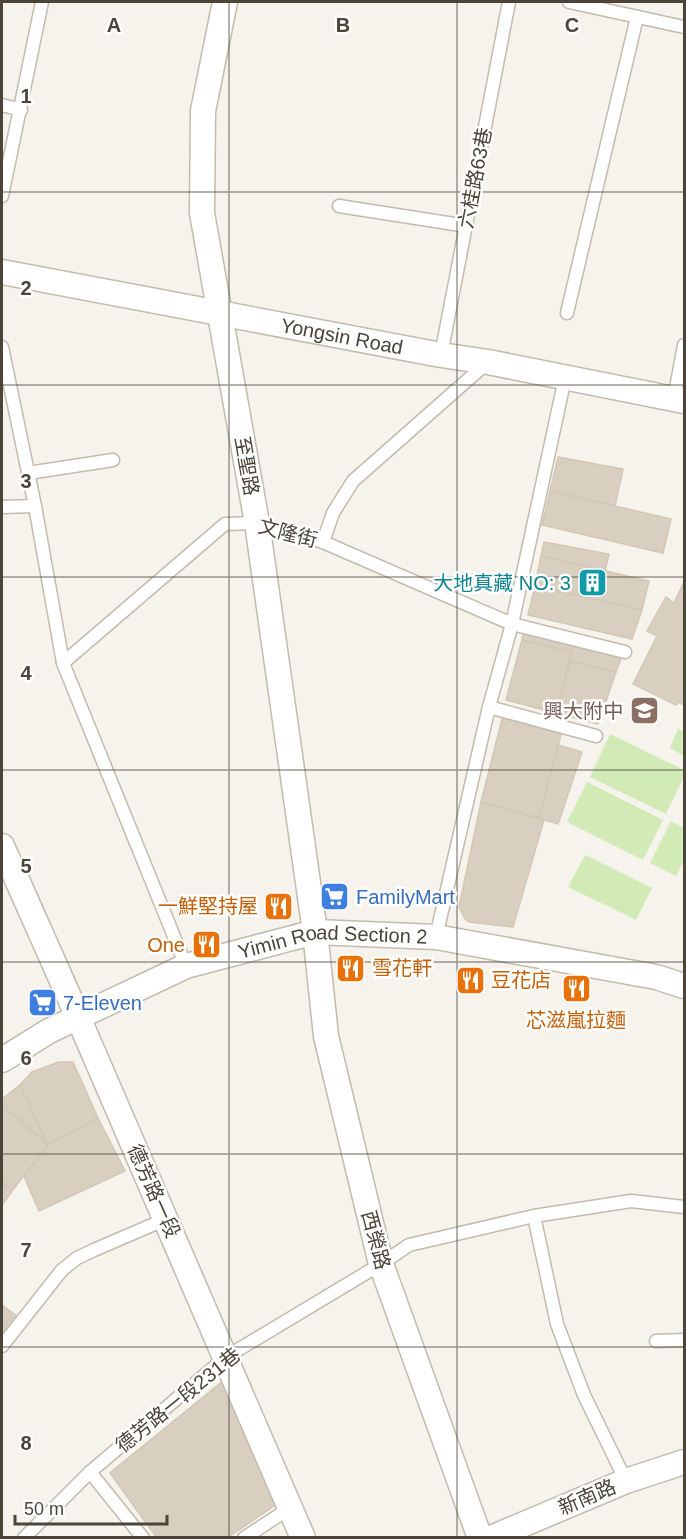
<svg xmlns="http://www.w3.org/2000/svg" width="686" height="1539" viewBox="0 0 686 1539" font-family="Arial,'Noto Sans TC',sans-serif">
  <rect width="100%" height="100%" fill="#f6f3ec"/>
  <g fill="#d2eab5">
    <path d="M 678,729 L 684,732 L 684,756 L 670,748 Z"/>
    <path d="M 610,734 L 684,770 L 684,776 L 666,814 L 590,777 Z"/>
    <path d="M 587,782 L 663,820 L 643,860 L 567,822 Z"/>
    <path d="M 671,821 L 684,828 L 684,859 L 676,876 L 650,863 Z"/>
    <path d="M 585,855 L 652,888 L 636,920 L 568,887 Z"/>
  </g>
  <g fill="#d8cfc1" stroke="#d3c7b4" stroke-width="1.5">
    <path d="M 558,457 L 623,469 L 615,506 L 550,491 Z"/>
    <path d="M 550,491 L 671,519 L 663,553 L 542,525 Z"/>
    <path d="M 544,542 L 609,554 L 605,571 L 541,556 Z"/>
    <path d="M 541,556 L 649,581 L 642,610 L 535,586 Z"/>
    <path d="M 684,582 L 684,705 L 678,702 L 676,705 L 633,684 L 657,636 L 647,631 L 666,597 L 674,603 Z"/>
    <path d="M 535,586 L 642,610 L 632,639 L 528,615 Z"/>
    <path d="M 524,629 L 623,653 L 616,672 L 570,661 L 572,652 L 522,640 Z"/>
    <path d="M 522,640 L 572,652 L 556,713 L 506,700 Z"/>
    <path d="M 570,661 L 616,672 L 598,724 L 556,713 Z"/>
    <path d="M 504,711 L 563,727 L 539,818 L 481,802 Z"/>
    <path d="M 558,745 L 582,752 L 558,824 L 539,818 Z"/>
    <path d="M 481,802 L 544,820 L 513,927 L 469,922 L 465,919 L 459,907 Z"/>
    <path d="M 59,1062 L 73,1062 L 98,1118 L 48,1145 L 20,1085 L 32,1072 Z"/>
    <path d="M 20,1085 L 48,1145 L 2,1105 L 2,1099 Z"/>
    <path d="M 2,1105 L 48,1145 L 12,1191 L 2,1182 Z"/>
    <path d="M 98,1118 L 125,1171 L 39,1211 L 24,1176 L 48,1145 Z"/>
    <path d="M 2,1182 L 12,1191 L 2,1205 Z"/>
    <path d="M 2,1305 L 18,1317 L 5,1333 L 2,1331 Z"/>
    <path d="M 223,1381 L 277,1504 L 227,1538 L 157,1538 L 110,1473 Z"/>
  </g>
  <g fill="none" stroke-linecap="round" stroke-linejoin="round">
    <defs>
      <g id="service">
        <path d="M 569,2 L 684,27"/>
        <path d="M 2,105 L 21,110"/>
        <path d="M 2,196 L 42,2"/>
        <path d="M 339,206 L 467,226"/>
        <path d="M 567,313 L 637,17"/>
        <path d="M 2,347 L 35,506 L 63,663 L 186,966"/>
        <path d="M 441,355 L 509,2"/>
        <path d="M 674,399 L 684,345"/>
        <path d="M 28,473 L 113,460"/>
        <path d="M 2,507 L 35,506"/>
        <path d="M 323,542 L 333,513 L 353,481 L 488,362"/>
        <path d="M 63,663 L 225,524 L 257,523 L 323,542 L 512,624 L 625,652"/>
        <path d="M 489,707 L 596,736"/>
        <path d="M 436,937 L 489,707 L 512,624 L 565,378"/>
        <path d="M 534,1216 L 557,1324 L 584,1395 L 626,1481"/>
        <path d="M 656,1341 L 684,1340"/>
        <path d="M 2,1346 L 62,1270 L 77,1258 L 94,1250 L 166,1219"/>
        <path d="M 90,1472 L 143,1538"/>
        <path d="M 24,1538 L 90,1472 L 226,1357 L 381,1264 L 409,1245 L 534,1216 L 631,1201 L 684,1207"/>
        <path d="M 244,1538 L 290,1508"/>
      </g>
      <g id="minor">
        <path d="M 225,2 L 203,111 L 202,213 L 257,523 L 315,932 L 326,1036 L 381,1264 L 480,1538"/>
        <path id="s1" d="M 2,272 L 441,355 L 488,362 L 684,401"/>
        <path d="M 2,846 L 78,1017 L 303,1538"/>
        <path id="s2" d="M 2,1060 L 49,1031 L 186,966 L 315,932 L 436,937 L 656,977 L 684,986"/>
        <path d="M 491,1538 L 626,1481 L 684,1462"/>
      </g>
    </defs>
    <use href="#service" stroke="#c2bbae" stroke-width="15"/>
    <use href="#minor" stroke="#c2bbae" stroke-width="27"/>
    <use href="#service" stroke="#fff" stroke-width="12"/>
    <use href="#minor" stroke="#fff" stroke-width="24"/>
  </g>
  <path fill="none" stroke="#4b4439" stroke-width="1.5" stroke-opacity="0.55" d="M 229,2 L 229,1538M 457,2 L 457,1538M 2,192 L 684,192M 2,385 L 684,385M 2,577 L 684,577M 2,770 L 684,770M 2,962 L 684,962M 2,1154 L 684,1154M 2,1347 L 684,1347"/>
  <defs>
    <symbol id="building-square" viewBox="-11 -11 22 22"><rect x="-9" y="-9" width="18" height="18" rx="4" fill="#0f9aa8" stroke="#fff"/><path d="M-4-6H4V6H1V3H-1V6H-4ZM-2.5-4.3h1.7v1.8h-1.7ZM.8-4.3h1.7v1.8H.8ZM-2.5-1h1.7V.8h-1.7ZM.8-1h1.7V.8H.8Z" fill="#fff"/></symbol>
    <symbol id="school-square" viewBox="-11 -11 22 22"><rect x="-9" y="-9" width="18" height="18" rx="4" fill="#8d6e63" stroke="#fff"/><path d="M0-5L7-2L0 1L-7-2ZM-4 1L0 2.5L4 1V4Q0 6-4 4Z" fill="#fff"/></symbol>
    <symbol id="supermarket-square" viewBox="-11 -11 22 22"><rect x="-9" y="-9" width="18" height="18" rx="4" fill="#3f7fe0" stroke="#fff"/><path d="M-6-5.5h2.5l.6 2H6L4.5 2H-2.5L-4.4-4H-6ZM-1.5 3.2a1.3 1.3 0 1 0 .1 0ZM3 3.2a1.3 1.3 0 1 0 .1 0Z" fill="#fff"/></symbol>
    <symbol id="restaurant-square" viewBox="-11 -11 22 22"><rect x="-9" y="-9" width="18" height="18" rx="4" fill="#e8710a" stroke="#fff"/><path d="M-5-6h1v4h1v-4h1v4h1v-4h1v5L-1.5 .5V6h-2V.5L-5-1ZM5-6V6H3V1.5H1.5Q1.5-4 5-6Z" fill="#fff"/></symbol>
  </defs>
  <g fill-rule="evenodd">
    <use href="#building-square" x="576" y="566" width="33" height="33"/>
    <use href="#school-square" x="628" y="694" width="33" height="33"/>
    <use href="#supermarket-square" x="318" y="880" width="33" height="33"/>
    <use href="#restaurant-square" x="262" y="890" width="33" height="33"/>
    <use href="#restaurant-square" x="190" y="928" width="33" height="33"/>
    <use href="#restaurant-square" x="334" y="952" width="33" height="33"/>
    <use href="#restaurant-square" x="454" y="964" width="33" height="33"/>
    <use href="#restaurant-square" x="560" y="972" width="33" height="33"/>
    <use href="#supermarket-square" x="26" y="986" width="33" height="33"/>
  </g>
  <g text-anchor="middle" stroke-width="5" stroke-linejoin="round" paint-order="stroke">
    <g font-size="20" fill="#4b4439" stroke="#fff">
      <text transform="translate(475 178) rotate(-79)" y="7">六桂路63巷</text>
      <text dy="7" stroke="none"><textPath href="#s1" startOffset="346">Yongsin Road</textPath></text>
      <text transform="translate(247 466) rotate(80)" y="7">至聖路</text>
      <text transform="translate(288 533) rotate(15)" y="7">文隆街</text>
      <text dy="7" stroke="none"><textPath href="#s2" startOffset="357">Yimin Road Section 2</textPath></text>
      <text transform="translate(154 1191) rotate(66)" y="7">德芳路一段</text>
      <text transform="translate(376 1240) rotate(75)" y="7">西榮路</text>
      <text transform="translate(178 1400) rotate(-39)" y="7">德芳路一段231巷</text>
      <text transform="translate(587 1497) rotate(-23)" y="7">新南路</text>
    </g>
    <g font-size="20" fill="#0d838f" stroke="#fff" text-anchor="end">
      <text x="571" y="590">大地真藏 NO: 3</text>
    </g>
    <g font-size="20" fill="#785e54" stroke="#fff" text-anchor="end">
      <text x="623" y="718">興大附中</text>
    </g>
    <g font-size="20" fill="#366cbe" stroke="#fff" text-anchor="start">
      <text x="356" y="904">FamilyMart</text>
      <text x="63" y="1010">7-Eleven</text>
    </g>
    <g font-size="20" fill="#c56008" stroke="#fff" text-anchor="end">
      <text x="258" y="913">一鮮堅持屋</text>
      <text x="185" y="952">One</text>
      <text x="372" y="975" text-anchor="start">雪花軒</text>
      <text x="491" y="987" text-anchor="start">豆花店</text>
      <text x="576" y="1027" text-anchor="middle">芯滋嵐拉麵</text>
    </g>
  </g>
  <g font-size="20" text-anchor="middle" font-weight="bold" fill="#4b4439" stroke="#fff" stroke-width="5" stroke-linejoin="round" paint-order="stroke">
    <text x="114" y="32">A</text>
    <text x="343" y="32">B</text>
    <text x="572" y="32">C</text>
    <text x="26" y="103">1</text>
    <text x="26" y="295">2</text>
    <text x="26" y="488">3</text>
    <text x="26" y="680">4</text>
    <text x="26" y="873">5</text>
    <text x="26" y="1065">6</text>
    <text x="26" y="1257">7</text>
    <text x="26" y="1450">8</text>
  </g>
  <rect width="686" height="1539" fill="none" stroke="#4b4439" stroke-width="6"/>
  <path d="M15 1515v9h152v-9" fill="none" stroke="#4b4439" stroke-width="3"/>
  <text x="24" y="1515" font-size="18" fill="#4b4439" stroke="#ffffff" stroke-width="4.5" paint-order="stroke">50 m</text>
</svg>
